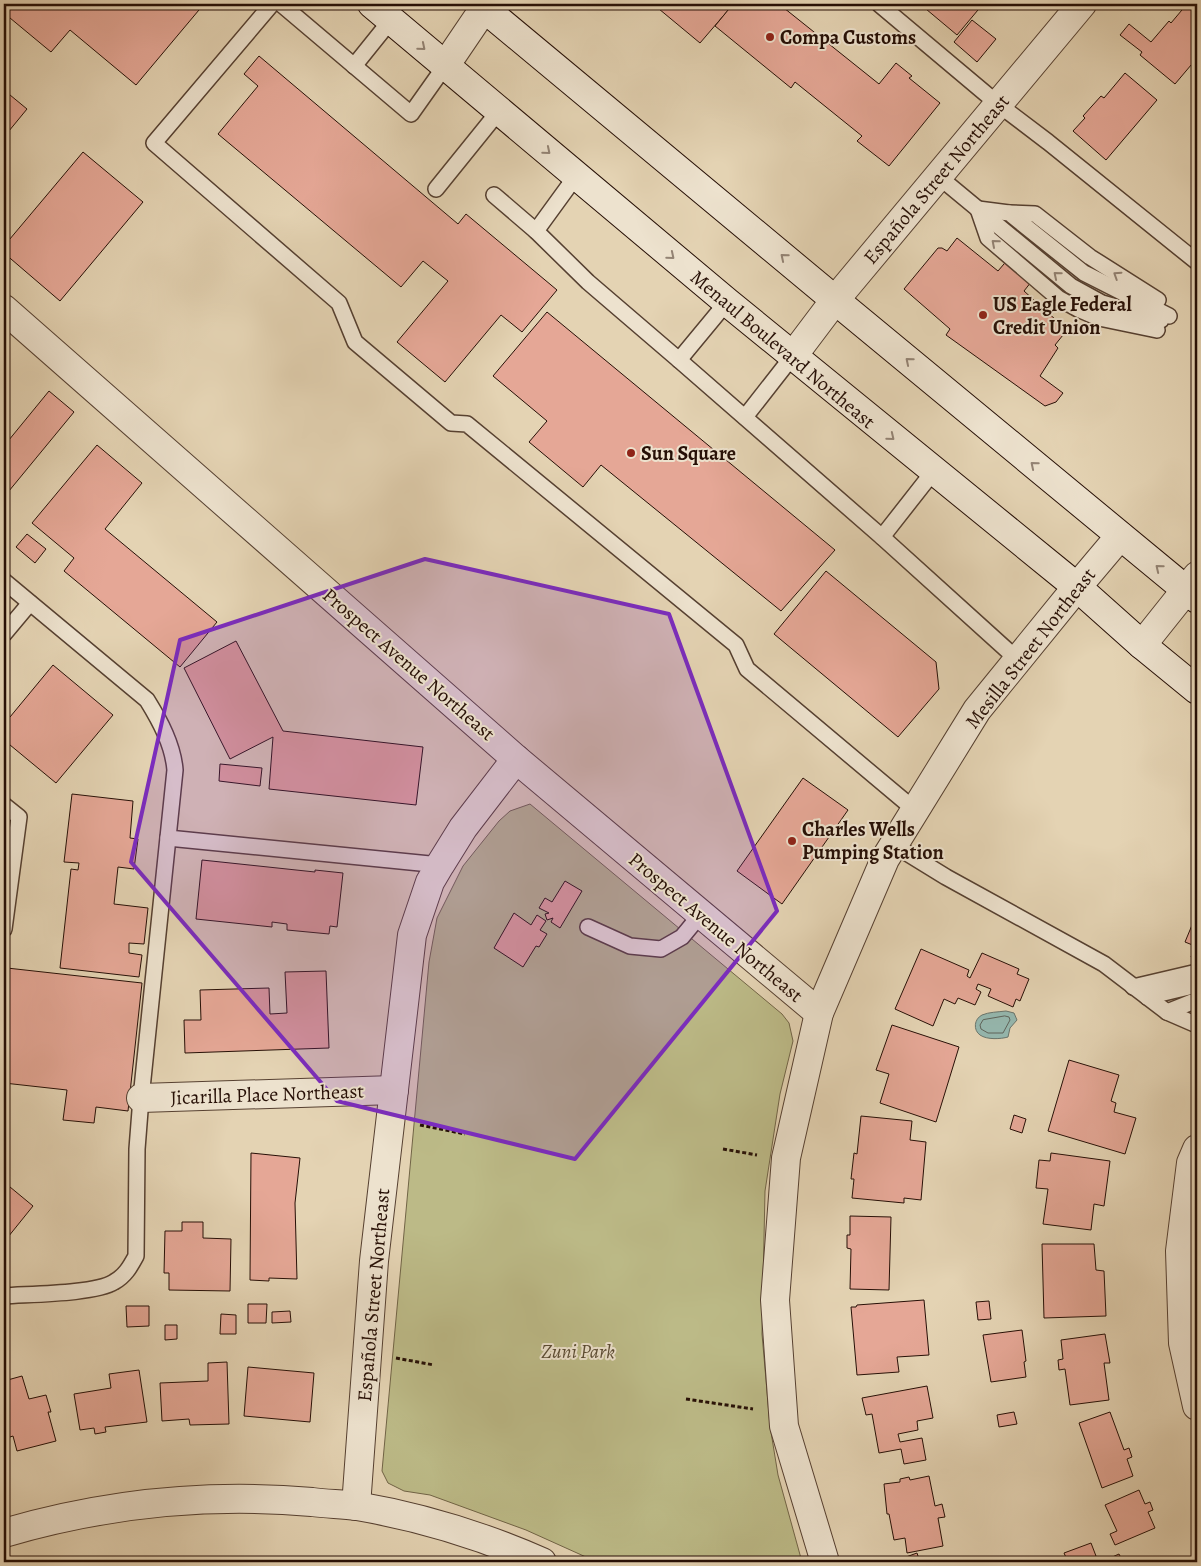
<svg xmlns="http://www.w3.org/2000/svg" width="1201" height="1566" viewBox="0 0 1201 1566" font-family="Alegreya,serif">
  <rect width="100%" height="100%" fill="#e4d3b3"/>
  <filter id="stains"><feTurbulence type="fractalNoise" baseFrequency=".004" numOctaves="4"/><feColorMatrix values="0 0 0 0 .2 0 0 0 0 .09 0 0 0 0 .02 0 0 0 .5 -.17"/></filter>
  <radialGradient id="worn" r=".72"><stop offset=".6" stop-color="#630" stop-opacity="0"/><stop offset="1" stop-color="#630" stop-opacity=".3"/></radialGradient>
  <path fill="#bcba87" stroke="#716446" d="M 530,804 L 782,1014 L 789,1023 L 793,1041 L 780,1094 L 765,1191 L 762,1334 L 770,1426 L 778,1475 L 802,1562 L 597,1562 L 526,1530 L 430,1495 L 404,1491 L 388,1483 L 382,1471 L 429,962 L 437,918 L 463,866 L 499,821 L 510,811 Z"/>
  <path fill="#95b7ae" stroke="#69746b" d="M 1006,1011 L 1014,1013 L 1017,1020 L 1010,1028 L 1008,1037 C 1001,1039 987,1040 980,1035 C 973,1030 974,1019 982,1015 C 989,1012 998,1012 1006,1011 Z"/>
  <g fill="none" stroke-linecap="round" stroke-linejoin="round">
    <path stroke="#5e635a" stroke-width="1" d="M 1005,1016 L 1009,1017 L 1010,1020 L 1003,1033 L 988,1033 L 981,1029 L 980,1025 L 983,1020 Z"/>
  </g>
  <g fill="#e5a796" stroke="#260f06">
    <path d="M 4,4 L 204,4 L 136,85 L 70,30 L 51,52 L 4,13 Z"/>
    <path d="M 653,4 L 725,4 L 730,8 L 700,43 Z"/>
    <path d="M 733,4 L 779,4 L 879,84 L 896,63 L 912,76 L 909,78 L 940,103 L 889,166 L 857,141 L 862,136 L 795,82 L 791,88 L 715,26 Z"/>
    <path d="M 920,4 L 983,4 L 957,35 Z"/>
    <path d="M 1187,4 L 1197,4 L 1197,58 L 1175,84 L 1140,55 L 1142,52 L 1120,35 L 1129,24 L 1151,42 L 1169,21 L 1171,23 Z"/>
    <path d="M 972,20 L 996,39 L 977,62 L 954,42 Z"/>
    <path d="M 259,56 L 458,224 L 466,214 L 557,290 L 522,332 L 501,315 L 445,382 L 397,342 L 448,281 L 423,261 L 401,287 L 218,134 L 258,86 L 244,74 Z"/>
    <path d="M 1125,73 L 1157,100 L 1106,160 L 1073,131 L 1085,118 L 1083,116 L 1101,96 L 1104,98 Z"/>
    <path d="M 4,90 L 27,109 L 4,137 Z"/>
    <path d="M 83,152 L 143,202 L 60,301 L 4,253 L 4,246 Z"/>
    <path d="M 1045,216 L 1064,240 L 1024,291 L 1067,330 L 1055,345 L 1058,348 L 1040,376 L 1063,393 L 1056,402 L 1045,406 L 946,335 L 950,329 L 904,289 L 938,248 L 942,248 L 947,251 L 957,238 L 998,271 Z"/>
    <path d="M 547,312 L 835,550 L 781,611 L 601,465 L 583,487 L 529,442 L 547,421 L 493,376 Z"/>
    <path d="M 49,391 L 74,412 L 4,497 L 4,446 Z"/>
    <path d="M 97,445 L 142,483 L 105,529 L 217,622 L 180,667 L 64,571 L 74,558 L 32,523 Z"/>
    <path d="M 27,534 L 46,549 L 35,563 L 16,547 Z"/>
    <path d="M 826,571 L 936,662 L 939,689 L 898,737 L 774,634 Z"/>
    <path d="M 236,641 L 283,731 L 423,747 L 416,805 L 269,789 L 273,737 L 230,759 L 184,668 Z"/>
    <path d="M 53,665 L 113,715 L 56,783 L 4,740 L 4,721 L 8,715 L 10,717 Z"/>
    <path d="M 220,764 L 262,768 L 260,786 L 219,781 Z"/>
    <path d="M 803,778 L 848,810 L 782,904 L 737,871 Z"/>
    <path d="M 72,794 L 133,801 L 130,838 L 138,839 L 134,869 L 118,867 L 114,904 L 148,908 L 144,944 L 129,943 L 129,953 L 142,955 L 139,977 L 60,968 L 71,869 L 78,870 L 79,863 L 64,862 Z"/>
    <path d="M 202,860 L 315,872 L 315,870 L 343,873 L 337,927 L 330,926 L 329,934 L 287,930 L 287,924 L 272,922 L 272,927 L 196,919 Z"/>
    <path d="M 565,881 L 582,891 L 560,928 L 551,922 L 553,918 L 547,920 L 545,914 L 549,913 L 539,908 L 545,898 L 552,902 Z"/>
    <path d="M 514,913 L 531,925 L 537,915 L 546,921 L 540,930 L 547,934 L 539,947 L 536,946 L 523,967 L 494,948 Z"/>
    <path d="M 1197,913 L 1197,959 L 1191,957 L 1195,946 L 1185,942 Z"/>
    <path d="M 921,949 L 969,970 L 967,976 L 970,978 L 982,953 L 1019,969 L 1017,974 L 1029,979 L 1020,1001 L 1016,999 L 1013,1007 L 988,996 L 991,989 L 978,984 L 976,989 L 981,992 L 975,1005 L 958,998 L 955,1004 L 944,999 L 933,1026 L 895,1009 Z"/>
    <path d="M 4,965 L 7,966 L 7,968 L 142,983 L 128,1111 L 96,1107 L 94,1123 L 63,1120 L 67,1090 L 4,1083 Z"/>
    <path d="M 326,971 L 329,1048 L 185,1053 L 184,1020 L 201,1020 L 200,990 L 269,988 L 270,1014 L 287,1013 L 285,972 Z"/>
    <path d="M 892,1025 L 959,1047 L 936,1122 L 880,1103 L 889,1074 L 876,1070 Z"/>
    <path d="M 1069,1060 L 1119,1075 L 1111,1101 L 1116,1103 L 1114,1112 L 1136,1118 L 1125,1154 L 1048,1131 Z"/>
    <path d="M 1014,1115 L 1026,1119 L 1022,1133 L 1010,1129 Z"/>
    <path d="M 861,1116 L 912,1121 L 910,1140 L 926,1142 L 921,1200 L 904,1198 L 904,1203 L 852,1198 L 854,1179 L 851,1179 L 854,1153 L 857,1154 Z"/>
    <path d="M 251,1153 L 300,1158 L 295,1203 L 297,1279 L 269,1278 L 269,1281 L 250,1280 Z"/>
    <path d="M 1051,1153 L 1110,1161 L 1104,1206 L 1094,1204 L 1091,1230 L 1043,1224 L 1048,1189 L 1036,1188 L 1039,1160 L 1050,1161 Z"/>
    <path d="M 4,1182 L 33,1206 L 4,1242 Z"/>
    <path d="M 850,1216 L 891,1217 L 889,1290 L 850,1289 L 851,1249 L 847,1248 L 847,1235 L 850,1235 Z"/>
    <path d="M 182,1222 L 203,1222 L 203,1238 L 231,1239 L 230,1291 L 169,1290 L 169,1273 L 164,1273 L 165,1231 L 182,1231 Z"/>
    <path d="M 1042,1244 L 1094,1244 L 1096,1270 L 1104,1271 L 1106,1316 L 1044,1318 Z"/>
    <path d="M 924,1300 L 929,1355 L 897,1357 L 899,1372 L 857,1375 L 851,1307 L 856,1307 L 857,1305 Z"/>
    <path d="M 989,1301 L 991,1319 L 978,1320 L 976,1302 Z"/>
    <path d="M 248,1304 L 267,1304 L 266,1323 L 248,1323 Z"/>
    <path d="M 126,1306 L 149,1306 L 149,1326 L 127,1327 Z"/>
    <path d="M 290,1311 L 291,1322 L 272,1323 L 272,1312 Z"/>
    <path d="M 221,1314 L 236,1315 L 236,1334 L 220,1334 Z"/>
    <path d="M 165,1325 L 177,1325 L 177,1339 L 165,1340 Z"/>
    <path d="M 1022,1330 L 1026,1361 L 1024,1362 L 1026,1377 L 991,1382 L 983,1335 Z"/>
    <path d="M 1105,1334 L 1110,1363 L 1104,1363 L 1109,1400 L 1070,1405 L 1065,1369 L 1059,1370 L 1058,1360 L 1063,1359 L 1061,1340 Z"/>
    <path d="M 227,1362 L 229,1424 L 190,1425 L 189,1419 L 162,1421 L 160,1383 L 208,1381 L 208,1363 Z"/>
    <path d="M 248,1367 L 314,1373 L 310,1422 L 244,1416 Z"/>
    <path d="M 139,1370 L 147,1422 L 105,1427 L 106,1432 L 95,1434 L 94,1428 L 80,1430 L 74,1394 L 111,1388 L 109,1374 Z"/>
    <path d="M 22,1376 L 29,1399 L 46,1395 L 51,1412 L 48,1412 L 56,1441 L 17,1451 L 13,1436 L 4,1439 L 4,1381 Z"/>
    <path d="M 927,1386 L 933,1418 L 917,1421 L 918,1430 L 898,1434 L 900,1442 L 922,1438 L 926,1460 L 904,1464 L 901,1449 L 879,1453 L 872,1414 L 866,1415 L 862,1398 Z"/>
    <path d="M 1014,1412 L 1017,1424 L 999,1427 L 997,1415 Z"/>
    <path d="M 1110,1412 L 1124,1450 L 1129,1448 L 1132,1457 L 1127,1459 L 1133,1476 L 1102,1488 L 1079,1423 Z"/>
    <path d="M 929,1476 L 935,1506 L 942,1504 L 945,1517 L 938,1518 L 943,1546 L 907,1553 L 905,1538 L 894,1540 L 889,1514 L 887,1514 L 884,1484 L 900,1482 L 900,1479 L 909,1477 L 910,1480 Z"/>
    <path d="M 1139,1490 L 1145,1504 L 1150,1502 L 1153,1510 L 1148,1512 L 1155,1528 L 1115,1545 L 1110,1534 L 1117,1531 L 1105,1505 Z"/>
    <path d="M 1091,1543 L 1096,1556 L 1080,1562 L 1068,1562 L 1064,1553 Z"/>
    <path d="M 917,1553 L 920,1562 L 908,1562 L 906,1557 Z"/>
    <path d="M 1119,1554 L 1123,1562 L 1101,1562 Z"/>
  </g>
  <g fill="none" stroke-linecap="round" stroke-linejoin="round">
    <defs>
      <g id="lane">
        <path d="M 272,4 L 154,143 L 339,303 L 355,342 L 451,423 L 467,424 L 736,645 L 747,669 L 915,810"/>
        <path d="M 281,4 L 411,114 L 445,66"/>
        <path d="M 879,4 L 998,104 L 1048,142 L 1197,262"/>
        <path d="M 354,66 L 391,20"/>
        <path d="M 938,176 L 1071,286 L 1102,303 L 1161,320"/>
        <path d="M 436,189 L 499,111"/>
        <path d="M 494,195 L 536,231 L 588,282 L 679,360 L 882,537 L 1018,660"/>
        <path d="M 1009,213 L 1035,214 L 1090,257 L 1158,300"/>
        <path d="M 536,231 L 576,176"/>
        <path d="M 1157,330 L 1099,318 L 1078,309 L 1058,298 L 988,238 L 978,209 L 1009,213 L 1084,273 L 1169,316"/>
        <path d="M 679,360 L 727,302"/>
        <path d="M 745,417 L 792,357"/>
        <path d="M 882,537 L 933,472"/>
        <path d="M 4,581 L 147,700 C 160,721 173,745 175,770 L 141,1098 L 137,1149 L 136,1256 C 130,1267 125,1276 114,1282 C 95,1294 29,1294 4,1296"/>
        <path d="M 4,634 L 30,603"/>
        <path d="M 4,805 L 19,817 L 4,929"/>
        <path d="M 168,838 L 440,865"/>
        <path d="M 894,845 L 946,877 L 1104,964 L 1167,1012 L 1197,1025"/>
        <path d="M 588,927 L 630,946 L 661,949 L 682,937 L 701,914"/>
        <path d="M 1133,987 L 1197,972"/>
        <path d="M 1147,997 L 1197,985"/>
        <path d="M 1167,1012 L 1192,1002 L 1197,1004"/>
      </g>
      <g id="street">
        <path d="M 445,66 L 487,4"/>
        <path d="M 4,309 L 516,759 L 819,1013"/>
        <path d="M 792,357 L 835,300 L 1082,4"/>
        <path d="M 1142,645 L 1197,576"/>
        <path d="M 141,1098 L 394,1090"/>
        <path d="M 1197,1149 L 1191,1163 L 1180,1251 L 1183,1343 L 1197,1406"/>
        <path d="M 356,1506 L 374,1261 L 412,935 L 430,882 L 440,865 L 463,828 L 516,759"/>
        <path d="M 4,1533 C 103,1504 209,1493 312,1502 C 327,1504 342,1504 357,1506 C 421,1517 483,1536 542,1562"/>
        <path d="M 825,1562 L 784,1426 L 775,1300 L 786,1158 L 819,1013 L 885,859 L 977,710 L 1077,587 L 1120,536"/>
      </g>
      <g id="secondary">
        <path d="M 372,4 L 727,302 L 1077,587 L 1142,645 L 1197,690"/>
        <path d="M 479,4 L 835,300 L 1197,599"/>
      </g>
    </defs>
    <use href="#lane" stroke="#564031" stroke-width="18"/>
    <use href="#street" stroke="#564031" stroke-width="30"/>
    <use href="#secondary" stroke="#260f06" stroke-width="30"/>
    <g stroke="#260f06" stroke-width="3" stroke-dasharray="4 2.5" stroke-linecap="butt">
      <path d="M 420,1125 L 465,1134"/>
      <path d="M 723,1149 L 757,1155"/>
      <path d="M 396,1358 L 434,1365"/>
      <path d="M 686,1399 L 753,1409"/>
    </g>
    <use href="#lane" stroke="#ede2ce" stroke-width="15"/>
    <use href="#street" stroke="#ede2ce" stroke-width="28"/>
    <use href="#secondary" stroke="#ede2ce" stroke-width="28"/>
  </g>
  <defs><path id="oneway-chevron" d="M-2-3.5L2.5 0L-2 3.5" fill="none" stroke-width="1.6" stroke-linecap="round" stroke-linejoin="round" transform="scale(1.25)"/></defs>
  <g stroke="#938374">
    <use href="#oneway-chevron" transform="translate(422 47) rotate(40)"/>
    <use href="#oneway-chevron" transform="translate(547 151) rotate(40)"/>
    <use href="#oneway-chevron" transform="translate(995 243) rotate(-139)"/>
    <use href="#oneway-chevron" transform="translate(671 256) rotate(40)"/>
    <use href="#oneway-chevron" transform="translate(784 257) rotate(-140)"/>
    <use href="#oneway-chevron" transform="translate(1057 275) rotate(-140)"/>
    <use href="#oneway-chevron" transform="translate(1117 275) rotate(-147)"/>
    <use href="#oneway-chevron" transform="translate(909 361) rotate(-140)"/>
    <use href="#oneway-chevron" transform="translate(891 437) rotate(39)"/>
    <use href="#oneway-chevron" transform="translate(1034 465) rotate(-140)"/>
    <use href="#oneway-chevron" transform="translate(1159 568) rotate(-141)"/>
  </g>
  <path fill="#7b2cbf" fill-opacity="0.2" stroke="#7b2cbf" stroke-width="4" stroke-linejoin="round" d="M 425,559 L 669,614 L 777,911 L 575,1159 L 337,1101 L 131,862 L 180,640 Z"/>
  <g fill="#8f2418" stroke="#ede2ce" stroke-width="2">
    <circle cx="770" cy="37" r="5"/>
    <circle cx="983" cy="315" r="5"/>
    <circle cx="631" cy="453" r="5"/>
    <circle cx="792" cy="841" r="5"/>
  </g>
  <g text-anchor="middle" stroke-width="4" stroke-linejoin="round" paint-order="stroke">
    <g font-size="20" font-weight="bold" fill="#260f06" stroke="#ede2ce" text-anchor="start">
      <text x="780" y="44">Compa Customs</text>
      <text x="993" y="311">US Eagle Federal<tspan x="993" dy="23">Credit Union</tspan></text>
      <text x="641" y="460">Sun Square</text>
      <text x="802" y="836">Charles Wells<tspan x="802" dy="23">Pumping Station</tspan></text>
    </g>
    <g font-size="20" fill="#260f06" stroke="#ede2ce">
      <text transform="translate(936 179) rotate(-50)" y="7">Española Street Northeast</text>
      <text transform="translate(783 349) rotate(40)" y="7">Menaul Boulevard Northeast</text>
      <text transform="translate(1030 648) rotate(-52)" y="7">Mesilla Street Northeast</text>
      <text transform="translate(409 664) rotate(41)" y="7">Prospect Avenue Northeast</text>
      <text transform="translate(716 927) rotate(40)" y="7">Prospect Avenue Northeast</text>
      <text transform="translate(267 1094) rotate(-2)" y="7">Jicarilla Place Northeast</text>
      <text transform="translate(373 1295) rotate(-85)" y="7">Española Street Northeast</text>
    </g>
    <g font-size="20" font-style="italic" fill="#5a4b33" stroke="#ede2ce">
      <text x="578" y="1358">Zuni Park</text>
    </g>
  </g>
  <rect width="1201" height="1566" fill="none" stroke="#e4d3b3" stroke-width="20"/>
  <rect x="5" y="5" width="1191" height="1556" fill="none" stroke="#260f06" stroke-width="2.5"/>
  <rect x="10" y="10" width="1181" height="1546" fill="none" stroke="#260f06"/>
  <rect width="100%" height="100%" filter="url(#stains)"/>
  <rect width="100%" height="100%" fill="url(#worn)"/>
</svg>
